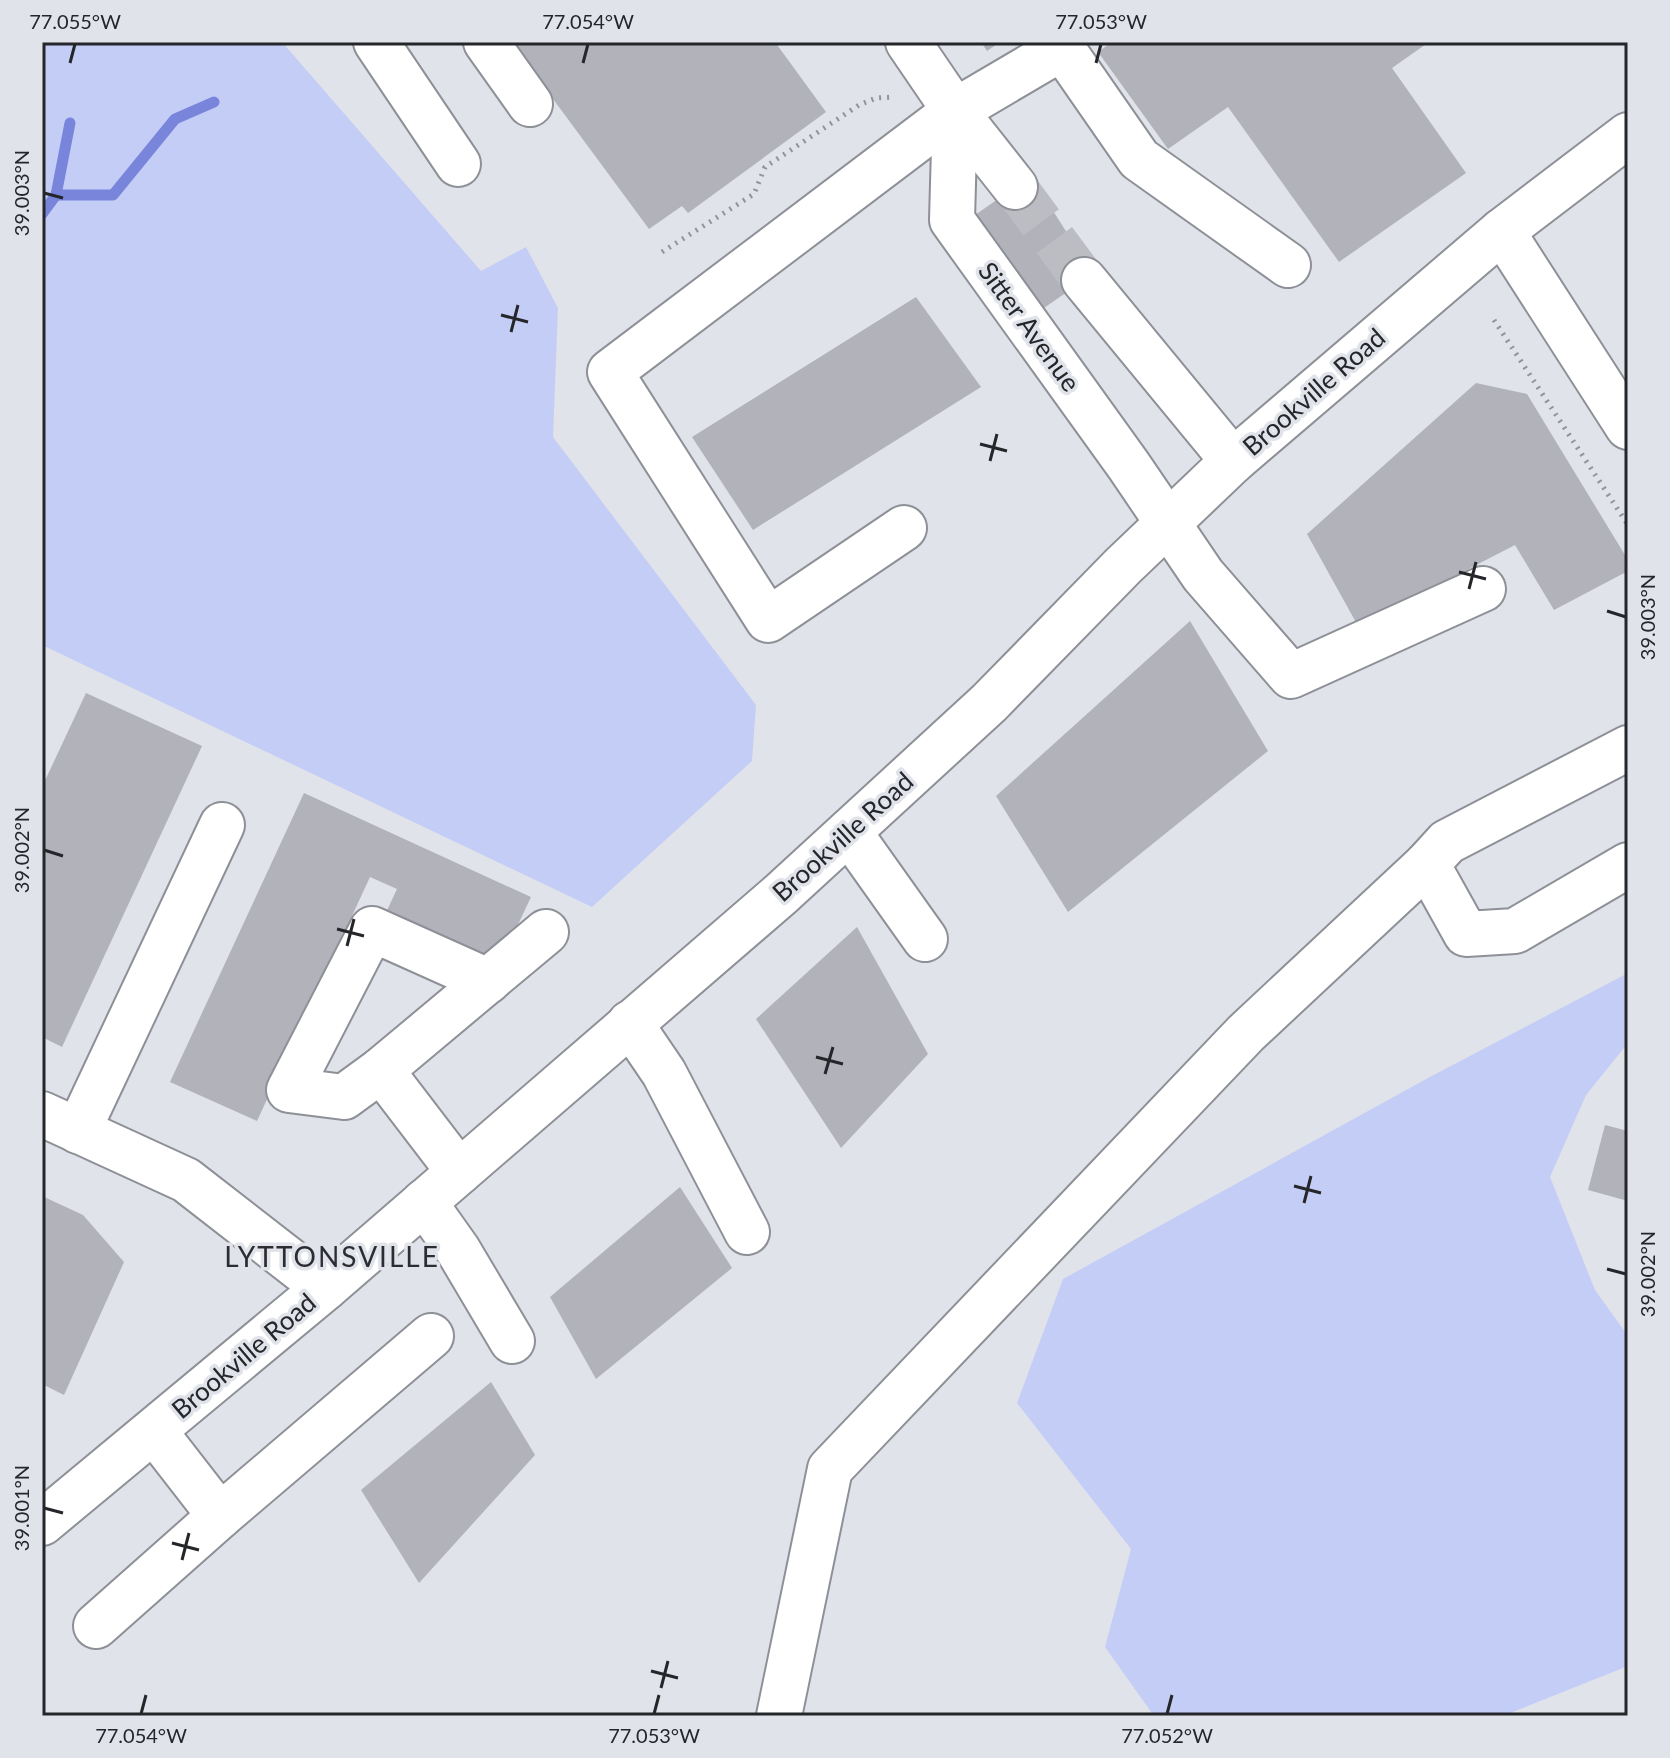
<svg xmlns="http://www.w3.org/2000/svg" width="1670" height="1758" viewBox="0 0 1670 1758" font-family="Lato,sans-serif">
  <rect width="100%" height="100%" fill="#e1e3ea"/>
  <g fill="#c4cdf6">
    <path d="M 42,42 L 282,42 L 481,271 L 526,247 L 558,308 L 553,437 L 756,705 L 752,761 L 592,907 L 42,645 Z"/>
    <path d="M 1628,973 L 1628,1043 L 1586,1095 L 1550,1177 L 1595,1290 L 1628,1336 L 1628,1666 L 1503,1716 L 1154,1716 L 1105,1647 L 1131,1549 L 1017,1403 L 1063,1279 L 1428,1078 Z"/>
  </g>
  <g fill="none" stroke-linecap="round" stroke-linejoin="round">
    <g stroke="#7885db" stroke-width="11">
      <path d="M 56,195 L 113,195 L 175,119 L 214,102"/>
      <path d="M 42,214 L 56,195 L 70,123"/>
    </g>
  </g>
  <g fill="#b1b2ba">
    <path d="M 511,42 L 775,42 L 826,112 L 688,213 L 682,206 L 649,229 Z"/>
    <path d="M 981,42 L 1000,42 L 987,51 Z"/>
    <path d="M 1112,42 L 1429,42 L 1392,68 L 1466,173 L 1339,262 L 1228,107 L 1168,149 L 1098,52 Z"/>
    <path d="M 1031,176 L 1093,274 L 1031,317 L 968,220 Z"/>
    <path d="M 916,297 L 981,387 L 753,530 L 692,437 Z"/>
    <path d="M 1476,383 L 1527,394 L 1628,560 L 1628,571 L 1554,610 L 1515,545 L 1358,626 L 1307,534 Z"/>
    <path d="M 1190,621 L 1268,751 L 1068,912 L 996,796 Z"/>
    <path d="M 86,693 L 202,746 L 62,1047 L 42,1037 L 42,787 Z"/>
    <path d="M 304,793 L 531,897 L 496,971 L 383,919 L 397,889 L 370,877 L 257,1121 L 170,1082 Z"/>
    <path d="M 857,927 L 928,1054 L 841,1148 L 756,1019 Z"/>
    <path d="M 1605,1125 L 1628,1131 L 1628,1201 L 1588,1190 Z"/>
    <path d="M 680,1187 L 732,1268 L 596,1379 L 550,1297 Z"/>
    <path d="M 42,1196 L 83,1215 L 124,1262 L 64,1395 L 42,1384 Z"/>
    <path d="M 491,1382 L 535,1455 L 419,1583 L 361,1490 Z"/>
  </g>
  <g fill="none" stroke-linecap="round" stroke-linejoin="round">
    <path stroke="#bbbdc3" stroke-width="44" stroke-dasharray="44 22" stroke-linecap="butt" d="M 1015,187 L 1084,280"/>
    <defs>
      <g id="minor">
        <path d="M 376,42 L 458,164"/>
        <path d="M 486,42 L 530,104"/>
        <path d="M 908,42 L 955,111 L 1015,187"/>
        <path d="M 955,111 L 952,220 L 1129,466 L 1203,575 L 1291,676 L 1483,589"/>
        <path d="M 1502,231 L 1628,427"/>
        <path d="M 1084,280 L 1233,461"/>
        <path d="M 904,528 L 768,620 L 610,372 L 955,111 L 1062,48 L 1139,159 L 1288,265"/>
        <path d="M 1628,748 L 1447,842 L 1427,864 L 1466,934 L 1515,931 L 1628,865"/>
        <path d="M 849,832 L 925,939"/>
        <path d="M 630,1023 L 664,1073 L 747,1232"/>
        <path d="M 381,1070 L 344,1097 L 289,1090 L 372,929 L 488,981"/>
        <path d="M 42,1114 L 186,1180 L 325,1288"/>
        <path d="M 78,1131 L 222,825"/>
        <path d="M 459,1172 L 381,1070 L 546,932"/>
        <path d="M 424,1202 L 458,1250 L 512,1341"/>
        <path d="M 154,1431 L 220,1516 L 431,1336"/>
        <path d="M 42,1523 L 325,1288 L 781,894 L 989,703 L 1123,566 L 1233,461 L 1502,231 L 1628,135"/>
        <path d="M 96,1626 L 220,1516"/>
        <path d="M 779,1716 L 830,1469 L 1246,1033 L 1427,864"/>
      </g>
    </defs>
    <use href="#minor" stroke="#8e9097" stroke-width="48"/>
    <g stroke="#93949a" stroke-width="5" stroke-dasharray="2 6" stroke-linecap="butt">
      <path d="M 662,252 L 754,194 L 765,167 L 859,105 L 876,98 L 895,97"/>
      <path d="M 1494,320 L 1628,525"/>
    </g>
    <use href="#minor" stroke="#fff" stroke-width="44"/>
  </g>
  <path fill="none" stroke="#252629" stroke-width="3" d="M 70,63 L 75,44M 583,63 L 588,44M 1096,63 L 1101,44M 44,193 L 63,198M 501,315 L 528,322M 511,332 L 518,305M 980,444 L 1007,451M 990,461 L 997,434M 1459,572 L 1486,579M 1469,589 L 1476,562M 1607,611 L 1626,617M 44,850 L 63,856M 337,929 L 364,936M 347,946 L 354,919M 816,1057 L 843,1064M 825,1074 L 833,1047M 1294,1186 L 1321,1193M 1304,1203 L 1311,1176M 1607,1269 L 1626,1274M 44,1508 L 63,1513M 172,1543 L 199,1550M 182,1560 L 189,1533M 651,1671 L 678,1678M 661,1688 L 668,1661M 141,1714 L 146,1695M 654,1714 L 659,1695M 1167,1714 L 1172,1695"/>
  <g text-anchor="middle" stroke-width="7" stroke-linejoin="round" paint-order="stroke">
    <g font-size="26" fill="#252629" stroke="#e1e3ea">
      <text transform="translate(1029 327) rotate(54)" y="9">Sitter Avenue</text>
      <text transform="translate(1314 392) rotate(-41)" y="9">Brookville Road</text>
      <text transform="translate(843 837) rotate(-42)" y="9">Brookville Road</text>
      <text transform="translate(244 1356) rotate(-40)" y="9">Brookville Road</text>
    </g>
    <g font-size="28" letter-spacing="2" fill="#2c2d33" stroke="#e1e3ea">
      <text x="332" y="1267">LYTTONSVILLE</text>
    </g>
  </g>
  <rect width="1670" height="1758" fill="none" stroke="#e1e3ea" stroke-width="88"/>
  <rect x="44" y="44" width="1582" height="1670" fill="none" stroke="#252629" stroke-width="3"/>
  <g font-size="20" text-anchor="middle" fill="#252629">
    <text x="75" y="29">77.055°W</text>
    <text x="588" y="29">77.054°W</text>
    <text x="1101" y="29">77.053°W</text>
    <text transform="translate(22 193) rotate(-90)" y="7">39.003°N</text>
    <text transform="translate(1648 617) rotate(-90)" y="7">39.003°N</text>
    <text transform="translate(22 850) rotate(-90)" y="7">39.002°N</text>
    <text transform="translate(1648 1274) rotate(-90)" y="7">39.002°N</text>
    <text transform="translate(22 1508) rotate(-90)" y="7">39.001°N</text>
    <text x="141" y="1743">77.054°W</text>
    <text x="654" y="1743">77.053°W</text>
    <text x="1167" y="1743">77.052°W</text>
  </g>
</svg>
